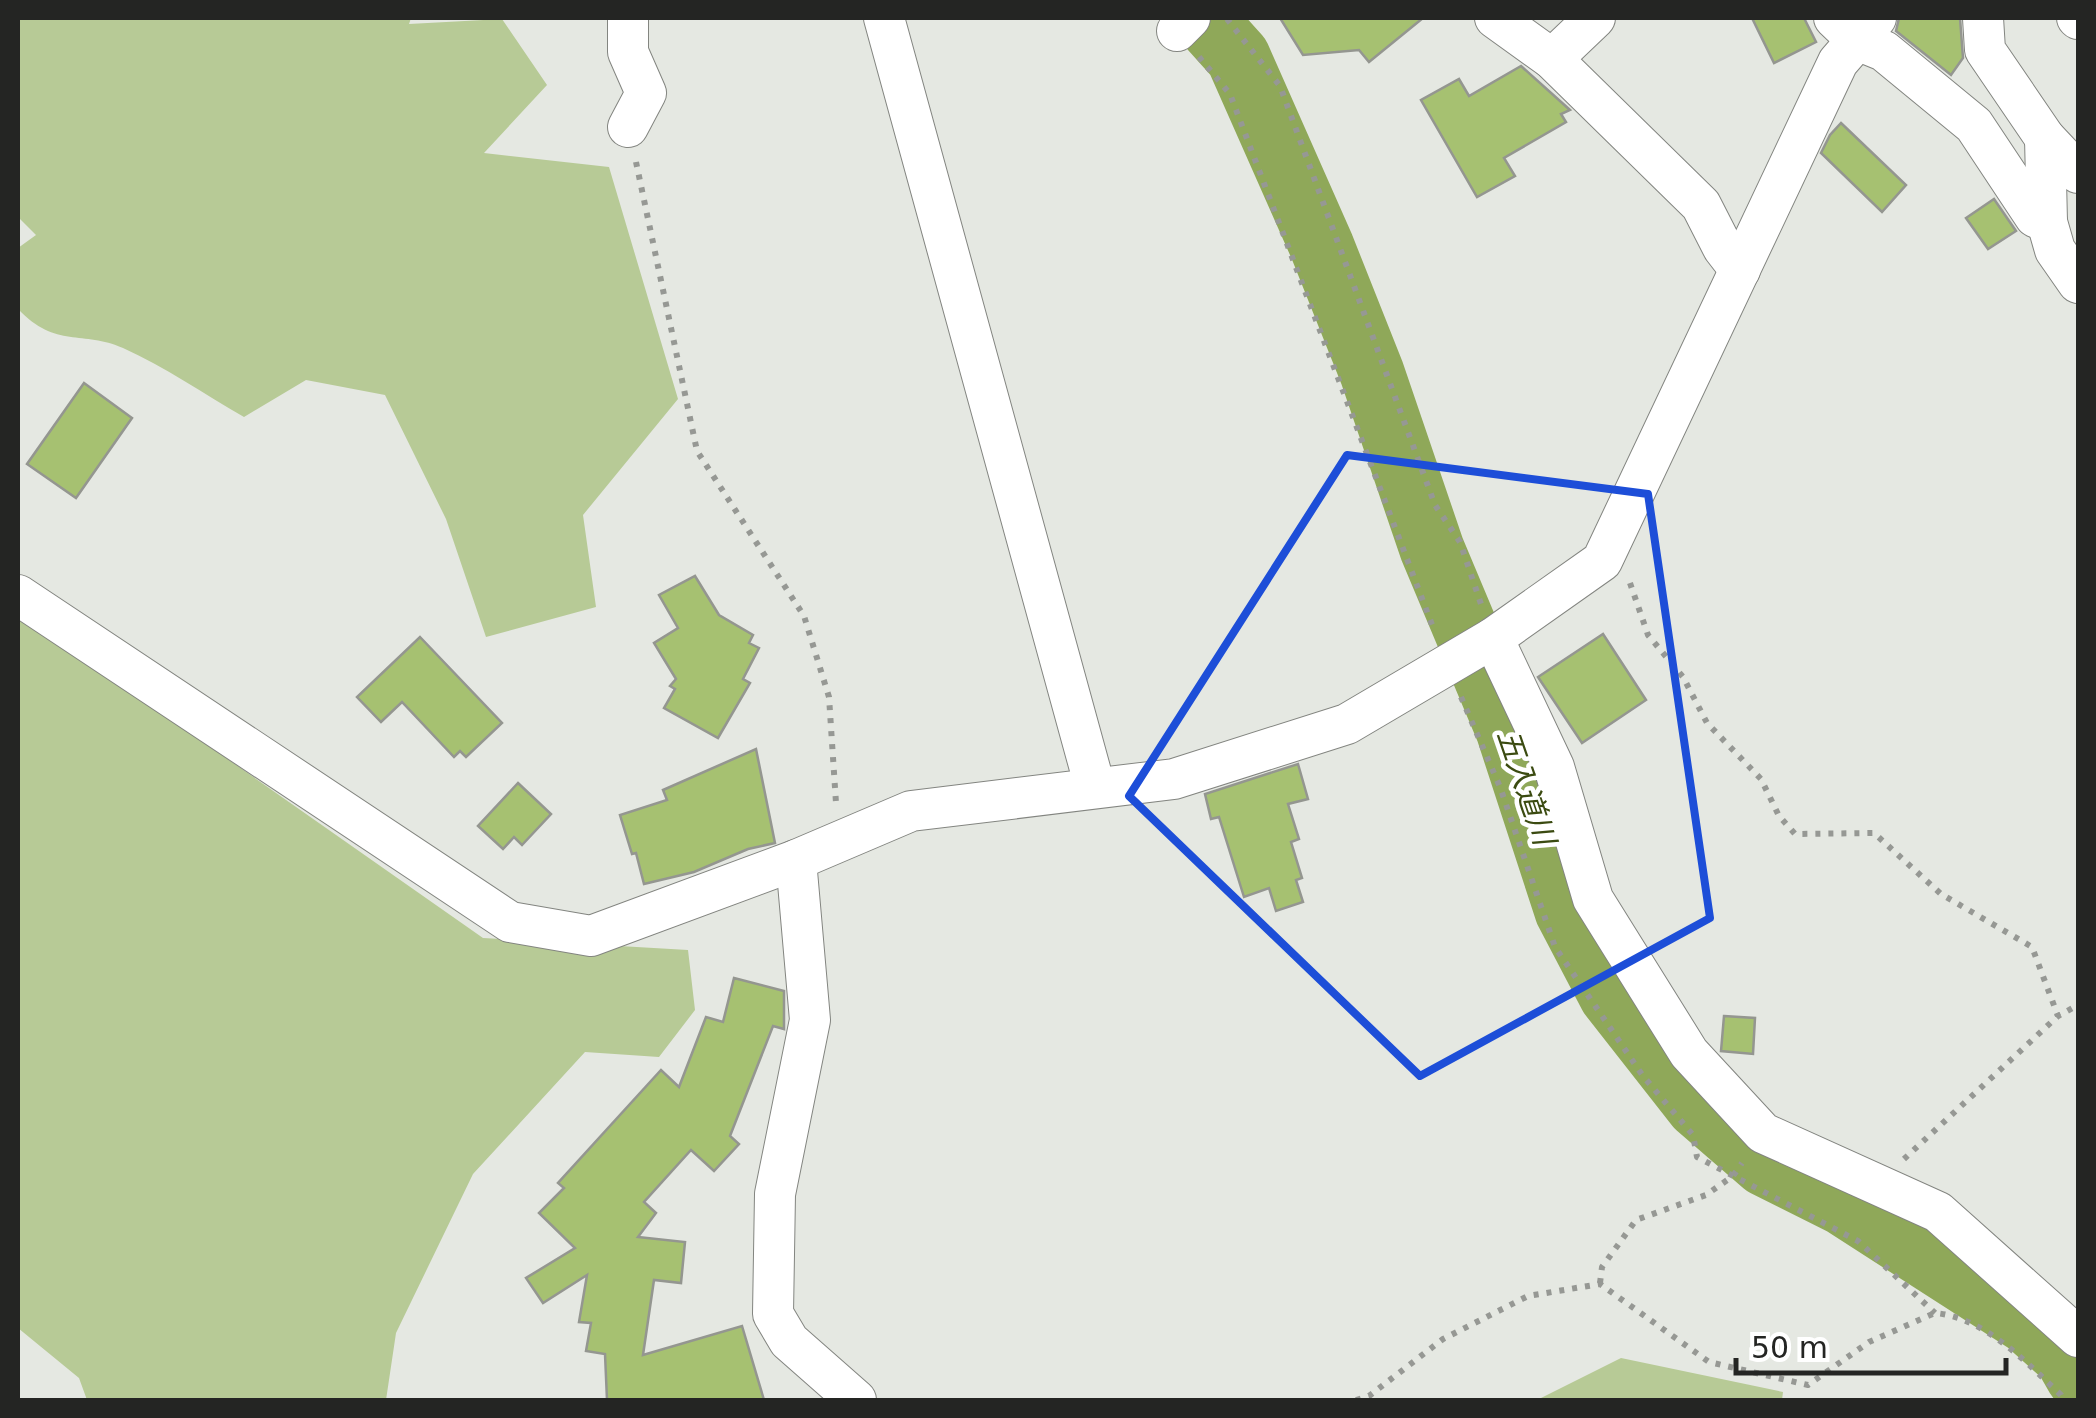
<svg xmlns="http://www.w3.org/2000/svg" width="2096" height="1418" viewBox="0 0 2096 1418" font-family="'DejaVu Sans','Noto Sans JP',sans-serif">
  <rect width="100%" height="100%" fill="#e5e8e2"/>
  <g fill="#b7ca96">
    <path d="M 18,18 L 411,18 L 409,24 L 502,19 L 547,85 L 484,153 L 609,167 L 678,399 L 583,515 L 596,607 L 486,637 L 446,519 L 385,395 L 306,380 L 244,417 C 204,394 165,367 123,348 C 83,330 56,349 18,309 L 18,248 L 36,235 L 18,217 Z"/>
    <path d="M 18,612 L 483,938 L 688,950 L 695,1010 L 659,1057 L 585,1052 L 473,1174 L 396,1333 L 386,1400 L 87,1400 L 79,1378 L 18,1328 Z"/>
    <path d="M 1621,1358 L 1783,1392 L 1782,1400 L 1537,1400 Z"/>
  </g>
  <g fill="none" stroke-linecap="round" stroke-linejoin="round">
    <path stroke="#8fa859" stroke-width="65" d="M 1203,18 L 1238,57 L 1322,247 L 1372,373 L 1432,549 L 1508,730 L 1567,911 L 1611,995 L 1698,1106 L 1765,1164 L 1843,1203 L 2028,1322 L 2066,1356 L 2078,1377"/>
  </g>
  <g fill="#a6c171" stroke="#949690" stroke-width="2.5">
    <path d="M 1280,18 L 1423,18 L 1369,62 L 1359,50 L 1303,55 Z"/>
    <path d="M 1752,18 L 1804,18 L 1816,42 L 1774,63 Z"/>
    <path d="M 1899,18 L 1960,18 L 1963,58 L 1951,75 L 1896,31 Z"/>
    <path d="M 1521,66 L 1570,110 L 1561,114 L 1566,122 L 1504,158 L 1515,176 L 1477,197 L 1421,100 L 1459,79 L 1469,96 Z"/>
    <path d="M 1841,123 L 1906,185 L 1882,212 L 1821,153 L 1830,135 Z"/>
    <path d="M 1994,199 L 2016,231 L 1988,249 L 1966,218 Z"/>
    <path d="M 84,383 L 132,418 L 76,498 L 27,464 Z"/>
    <path d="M 695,576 L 719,615 L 753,635 L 749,643 L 759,648 L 743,679 L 750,683 L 718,738 L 664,708 L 675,689 L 670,686 L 676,679 L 654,643 L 678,628 L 659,595 Z"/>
    <path d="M 1603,634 L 1646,700 L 1582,743 L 1538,677 Z"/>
    <path d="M 420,637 L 502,723 L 466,757 L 460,751 L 454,757 L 402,702 L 381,722 L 357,697 Z"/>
    <path d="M 756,749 L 775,843 L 748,849 L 694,872 L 644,884 L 636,853 L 632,854 L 620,815 L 667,800 L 663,790 Z"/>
    <path d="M 1298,764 L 1308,799 L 1288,804 L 1299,839 L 1291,842 L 1302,878 L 1296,880 L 1303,902 L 1276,911 L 1269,888 L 1244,897 L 1219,817 L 1211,819 L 1205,794 Z"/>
    <path d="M 518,783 L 551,814 L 522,845 L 514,837 L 503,849 L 478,826 Z"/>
    <path d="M 734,978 L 784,991 L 784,1029 L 773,1026 L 730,1136 L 739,1144 L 714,1171 L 691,1150 L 644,1202 L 656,1213 L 638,1237 L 685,1242 L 681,1283 L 654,1280 L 643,1355 L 742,1326 L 764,1400 L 607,1400 L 605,1354 L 586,1351 L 591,1323 L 579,1322 L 587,1275 L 543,1303 L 526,1278 L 575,1248 L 539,1213 L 564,1188 L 558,1183 L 661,1070 L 679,1087 L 706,1017 L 723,1022 Z"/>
    <path d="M 1724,1016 L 1755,1018 L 1753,1054 L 1721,1051 Z"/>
  </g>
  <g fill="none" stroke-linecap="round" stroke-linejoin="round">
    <defs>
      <g id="street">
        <path d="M 628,18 L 628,52 L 646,93 L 628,127"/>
        <path d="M 884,18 L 1095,787"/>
        <path d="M 1495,18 L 1552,59 L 1701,205 L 1723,248 L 1740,270"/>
        <path d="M 1834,18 L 1857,40 L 1884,51 L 1974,125 L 2035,217 L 2047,222"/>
        <path d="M 1983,18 L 1985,50 L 2045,138 L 2078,173"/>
        <path d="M 2077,18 L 2078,19"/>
        <path d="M 1177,31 L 1190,18"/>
        <path d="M 1552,59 L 1595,18"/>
        <path d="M 2045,138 L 2047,222 L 2055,250 L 2078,283"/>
        <path d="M 18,595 L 510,922 L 591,936 L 796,860 L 911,811 L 1174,779 L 1347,724 L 1493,638 L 1602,561 L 1838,62 L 1876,18"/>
        <path d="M 1493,638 L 1554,767 L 1593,899 L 1689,1053 L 1763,1133 L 1938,1212 L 2078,1337"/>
        <path d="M 796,860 L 810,1020 L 775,1194 L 773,1314 L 789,1341 L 856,1400"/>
      </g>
    </defs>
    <use href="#street" stroke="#838580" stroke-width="42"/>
    <g stroke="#969894" stroke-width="6" stroke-dasharray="5 8" stroke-linecap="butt">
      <path d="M 1227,19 L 1280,86 L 1435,505 L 1460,542 L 1481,604"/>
      <path d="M 1199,57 L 1230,94 L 1434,630"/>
      <path d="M 636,162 L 697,451 L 804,616 L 829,697 L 836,803"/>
      <path d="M 1630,583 L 1648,635 L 1683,677 L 1707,723 L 1761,779 L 1779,816 L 1795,834 L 1874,833 L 1941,894 L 2032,947 L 2058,1016"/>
      <path d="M 1461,697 L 1500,787 L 1555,947 L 1643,1076 L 1693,1135 L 1697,1157 L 1858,1241 L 1935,1313"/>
      <path d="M 1904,1159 L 2058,1016 L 2078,1005"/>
      <path d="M 1600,1283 L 1602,1267 L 1636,1220 L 1706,1195 L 1733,1176 L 1742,1163"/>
      <path d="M 1356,1400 L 1369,1396 L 1443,1339 L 1528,1296 L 1600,1284 L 1709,1362 L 1808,1385 L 1869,1342 L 1935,1313 C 1984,1317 2027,1363 2061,1395 L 2063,1400"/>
    </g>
    <use href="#street" stroke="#fff" stroke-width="40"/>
  </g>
  <path fill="none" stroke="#1d4ed8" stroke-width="8" stroke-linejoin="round" d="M 1347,455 L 1648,494 L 1710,918 L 1420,1076 L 1129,796 Z"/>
  <g text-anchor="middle" stroke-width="9" stroke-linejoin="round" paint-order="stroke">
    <g font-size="30" font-style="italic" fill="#3b4b11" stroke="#fff">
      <text transform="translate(1526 787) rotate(71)" y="10">五入道川</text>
    </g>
  </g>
  <rect width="2096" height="1418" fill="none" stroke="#242523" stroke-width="40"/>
  <path d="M1736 1358v15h270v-15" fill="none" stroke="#242523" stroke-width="5"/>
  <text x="1751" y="1358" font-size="30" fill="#242523" stroke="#ffffff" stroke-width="8" paint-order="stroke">50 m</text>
</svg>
